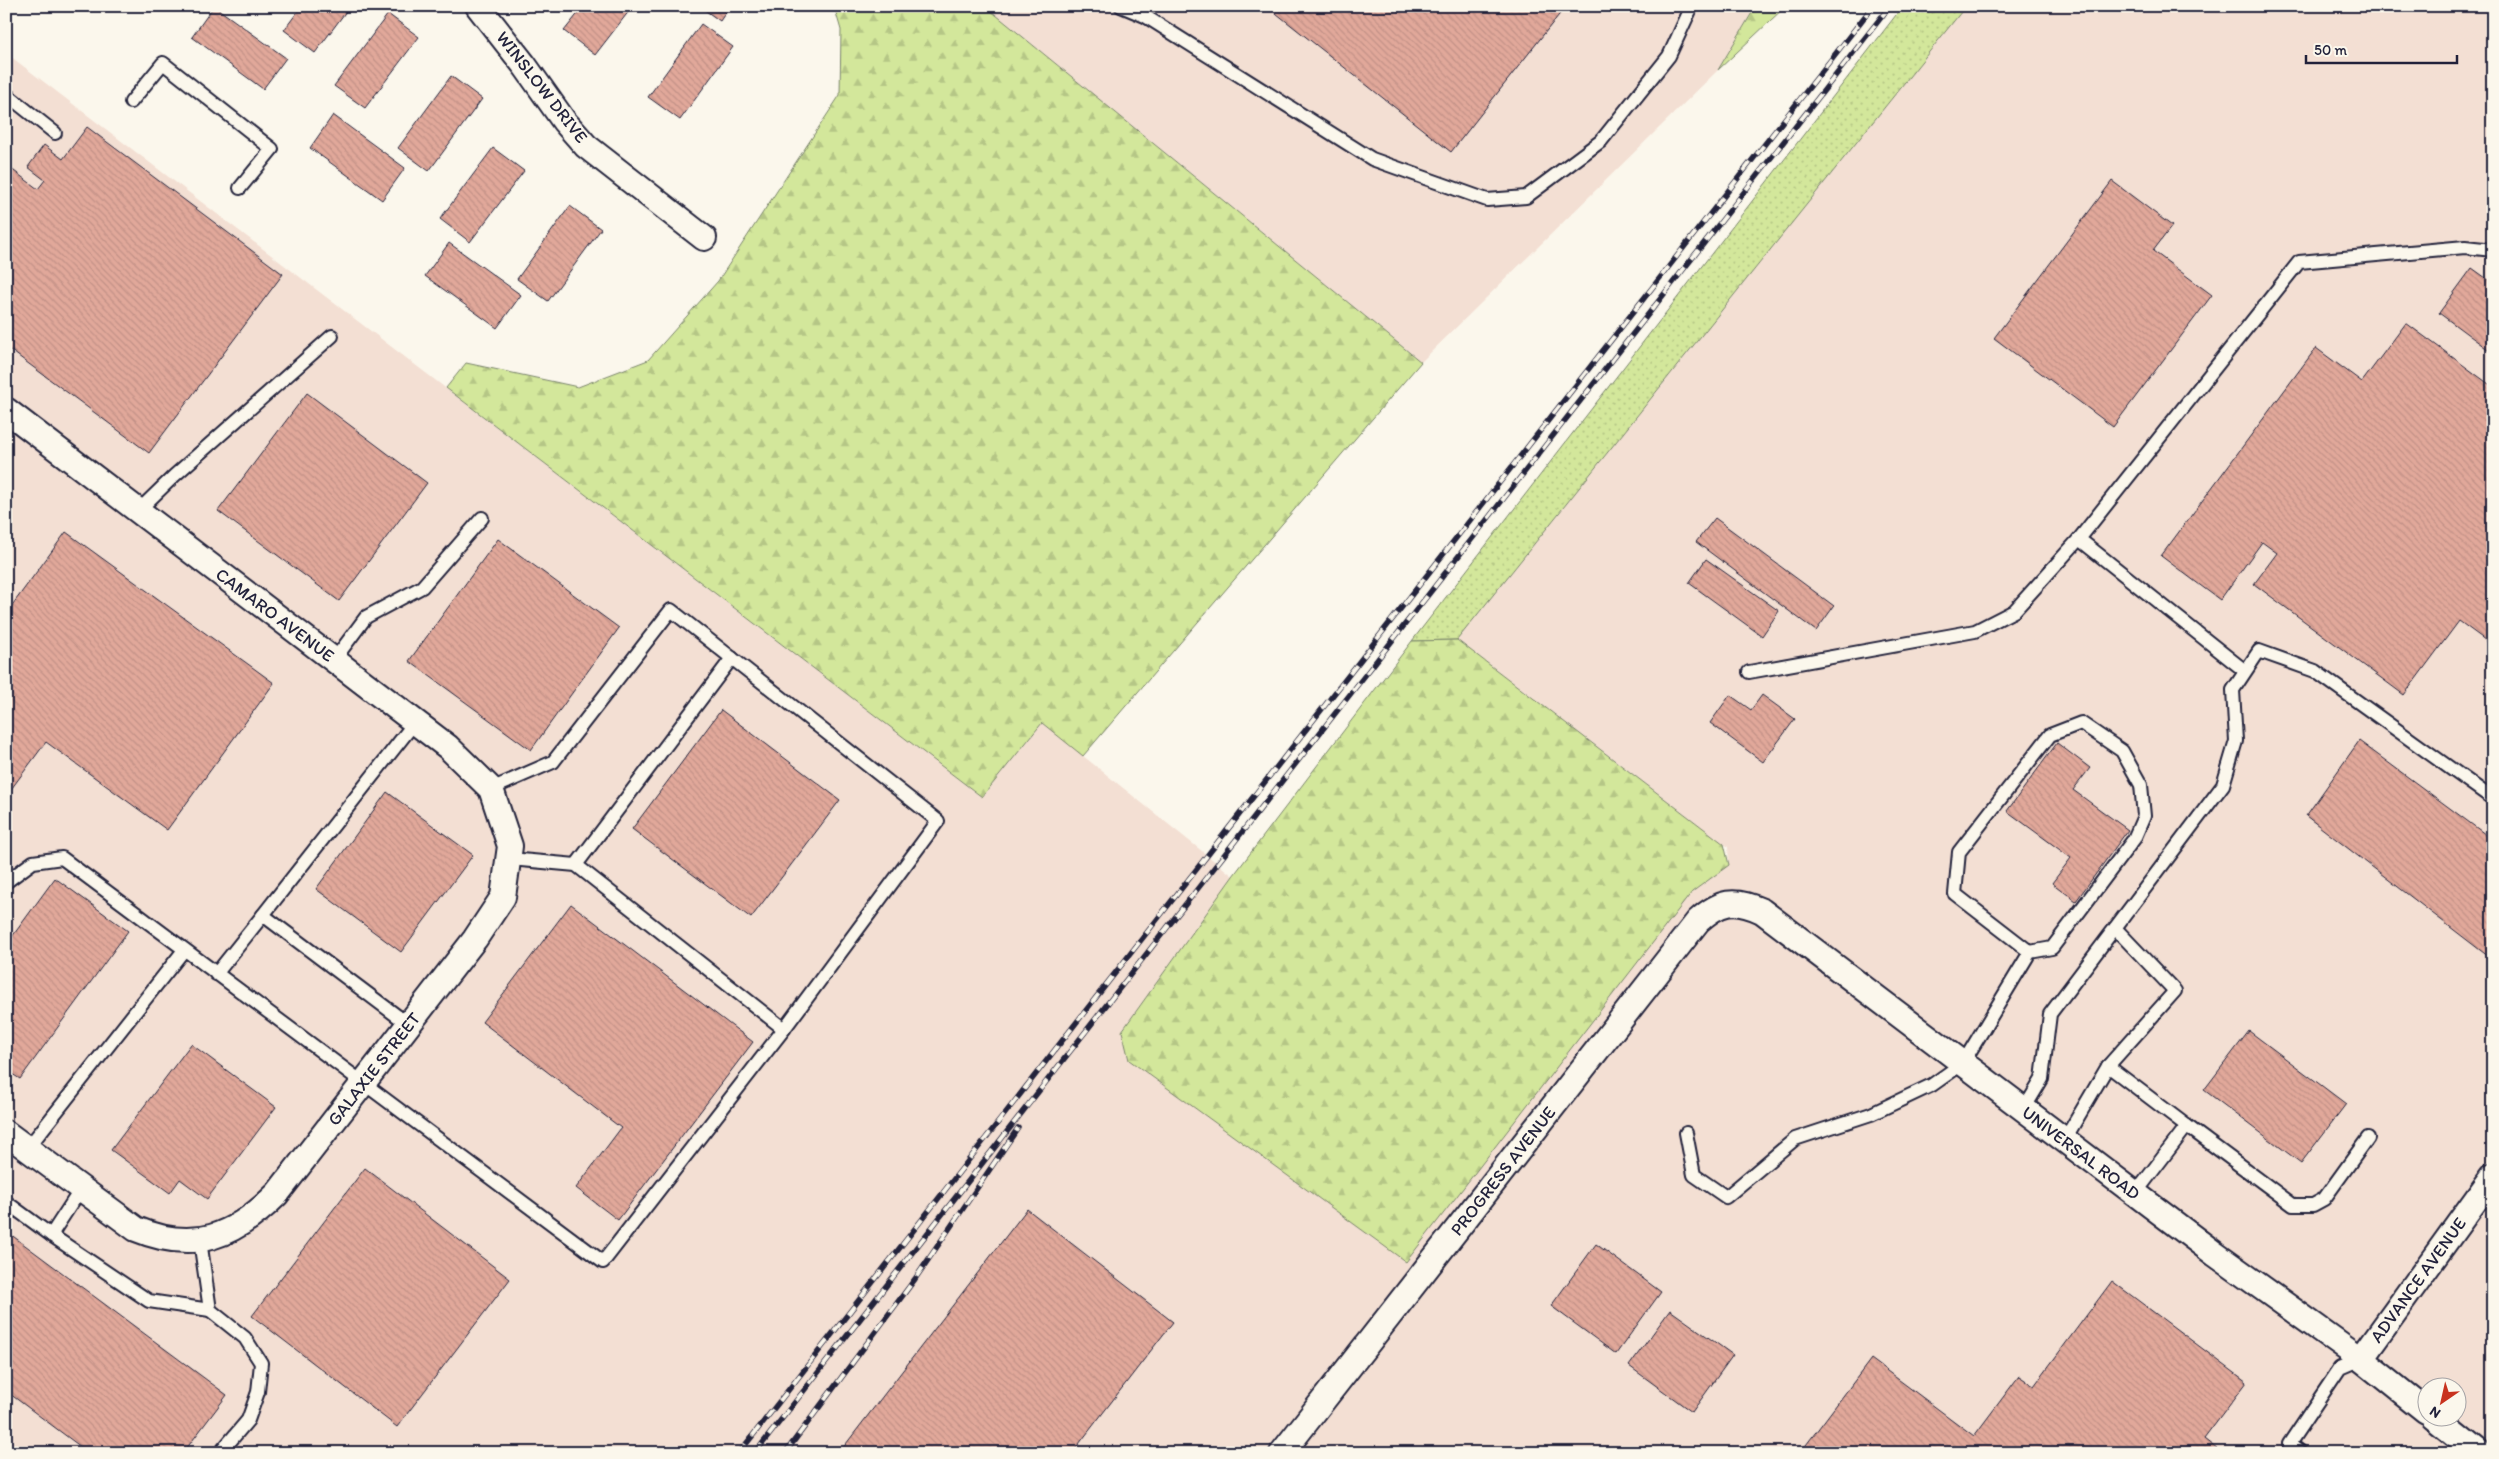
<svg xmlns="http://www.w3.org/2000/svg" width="2499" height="1459" viewBox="0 0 2499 1459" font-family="Itim,sans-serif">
  <defs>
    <pattern id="grass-dots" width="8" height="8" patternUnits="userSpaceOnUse" patternTransform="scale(1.25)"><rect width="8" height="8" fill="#d3e79b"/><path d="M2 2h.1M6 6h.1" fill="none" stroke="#b5c686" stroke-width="1.8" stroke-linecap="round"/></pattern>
    <pattern id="forest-firs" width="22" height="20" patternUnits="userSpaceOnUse" patternTransform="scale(1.25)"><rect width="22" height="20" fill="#d3e79b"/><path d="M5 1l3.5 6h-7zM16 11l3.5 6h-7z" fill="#b5c686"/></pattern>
    <pattern id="building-back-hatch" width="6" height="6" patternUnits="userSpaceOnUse" patternTransform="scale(1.25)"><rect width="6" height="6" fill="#e1a89a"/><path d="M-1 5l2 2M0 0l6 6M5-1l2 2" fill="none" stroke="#c19086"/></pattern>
  </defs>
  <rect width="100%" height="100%" fill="#fbf7ec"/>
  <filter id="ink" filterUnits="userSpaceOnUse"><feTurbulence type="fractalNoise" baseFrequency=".02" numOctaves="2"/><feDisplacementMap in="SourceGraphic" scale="10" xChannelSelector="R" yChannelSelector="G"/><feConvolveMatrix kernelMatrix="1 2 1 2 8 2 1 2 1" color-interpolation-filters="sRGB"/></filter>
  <g filter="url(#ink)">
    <g fill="#f3dfd3" fill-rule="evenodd">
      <path d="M 985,6 L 1756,6 L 1718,70 L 1421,362 Z"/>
      <path d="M 1966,6 L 2493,6 L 2493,1453 L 6,1453 L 6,53 L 982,797 L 1042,723 L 1233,876 L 1122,1031 L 1692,892 L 1729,865 L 1728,847 L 1457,640 ZM 2426,1386 L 2456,1386 L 2456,1416 L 2426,1416 Z"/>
    </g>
    <path fill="url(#grass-dots)" stroke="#7a846b" d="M 1903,6 L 1966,6 L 1457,640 L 1412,641 Z"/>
    <g fill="url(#forest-firs)" stroke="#7a846b">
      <path d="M 834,6 L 985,6 L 1421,362 L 1083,756 L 1042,723 L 982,797 L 446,388 L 466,363 L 578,387 L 648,360 L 718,281 L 840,95 L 841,30 Z"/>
      <path d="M 1756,6 L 1786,6 L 1718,70 Z"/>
      <path d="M 1457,640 L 1724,844 L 1729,865 L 1692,892 L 1406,1262 L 1129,1060 L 1122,1031 L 1233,876 L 1412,641 Z"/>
    </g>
    <g fill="url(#building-back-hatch)" stroke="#22223b">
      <path d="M 214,6 L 286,58 L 263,89 L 192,37 Z"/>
      <path d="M 302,6 L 350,6 L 315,53 L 284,30 Z"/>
      <path d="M 584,6 L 633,6 L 595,55 L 564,31 Z"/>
      <path d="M 699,6 L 730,6 L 720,21 Z"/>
      <path d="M 1267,6 L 1566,6 L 1451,152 Z"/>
      <path d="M 388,14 L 419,37 L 365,108 L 334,86 Z"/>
      <path d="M 701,24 L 733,47 L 680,120 L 648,97 Z"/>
      <path d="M 451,76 L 482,99 L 429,171 L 398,148 Z"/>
      <path d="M 333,115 L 405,168 L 382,200 L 310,148 Z"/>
      <path d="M 87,127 L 283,274 L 149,453 L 6,347 L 6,165 L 38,189 L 45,180 L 28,167 L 44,145 L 63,159 Z"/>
      <path d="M 493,148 L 524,171 L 470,242 L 440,219 Z"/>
      <path d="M 2112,181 L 2172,226 L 2153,251 L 2212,295 L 2113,427 L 1994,338 Z"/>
      <path d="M 570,206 L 601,229 L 548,301 L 517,279 Z"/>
      <path d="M 449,243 L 521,295 L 497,328 L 425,276 Z"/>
      <path d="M 2472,268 L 2493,283 L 2493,353 L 2439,313 Z"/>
      <path d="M 2406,323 L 2493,387 L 2493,646 L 2459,621 L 2404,695 L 2254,584 L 2277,553 L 2262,542 L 2220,600 L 2161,556 L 2316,348 L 2362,382 Z"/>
      <path d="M 307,393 L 427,483 L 339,601 L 218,511 Z"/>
      <path d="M 1715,518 L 1834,606 L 1816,631 L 1696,542 Z"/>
      <path d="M 66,532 L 274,683 L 167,830 L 46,742 L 6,796 L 6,605 L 10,608 Z"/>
      <path d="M 498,539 L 619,628 L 531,750 L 409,661 Z"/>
      <path d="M 1706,559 L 1779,611 L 1762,636 L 1689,583 Z"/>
      <path d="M 1730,695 L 1751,710 L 1762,695 L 1795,719 L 1763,762 L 1710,723 Z"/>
      <path d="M 721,710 L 840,800 L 751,918 L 632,829 Z"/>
      <path d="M 2359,741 L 2493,840 L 2493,960 L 2306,816 Z"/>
      <path d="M 2057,743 L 2090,768 L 2073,790 L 2128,830 L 2076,901 L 2052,883 L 2071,858 L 2007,811 Z"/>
      <path d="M 387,792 L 473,855 L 401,952 L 316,889 Z"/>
      <path d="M 55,878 L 128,931 L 20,1079 L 6,1070 L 6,945 Z"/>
      <path d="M 571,904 L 753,1042 L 618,1220 L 576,1188 L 621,1128 L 482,1022 Z"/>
      <path d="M 2249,1031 L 2346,1104 L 2301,1163 L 2204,1090 Z"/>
      <path d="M 191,1044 L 276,1107 L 207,1199 L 180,1179 L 170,1193 L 111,1150 Z"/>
      <path d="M 365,1168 L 510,1279 L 397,1427 L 252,1316 Z"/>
      <path d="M 1027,1209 L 1173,1322 L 1072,1453 L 839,1453 Z"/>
      <path d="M 6,1231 L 227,1395 L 183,1453 L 89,1453 L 6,1391 Z"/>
      <path d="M 1596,1244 L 1661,1292 L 1616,1354 L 1551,1306 Z"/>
      <path d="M 2112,1281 L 2247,1382 L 2204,1439 L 2222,1453 L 1800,1453 L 1871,1359 L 1974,1436 L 2019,1376 L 2034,1386 Z"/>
      <path d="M 1670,1310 L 1733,1355 L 1692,1412 L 1629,1366 Z"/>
    </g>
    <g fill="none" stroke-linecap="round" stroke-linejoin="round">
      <defs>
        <g id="service">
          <path d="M 1121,6 L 1145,16 L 1372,159 L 1487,200 L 1526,197 L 1601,141 L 1669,56 L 1692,6"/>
          <path d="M 6,94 L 55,133"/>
          <path d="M 131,102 L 163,63 L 272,149 L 240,188"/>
          <path d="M 138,511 L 174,476 L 332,336"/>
          <path d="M 334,660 L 366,617 L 422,587 L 482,518"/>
          <path d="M 2245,671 L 2079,539 L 2299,262 L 2465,247 L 2493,250"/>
          <path d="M 1749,672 L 1975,631 L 2014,611 L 2079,539"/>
          <path d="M 491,789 L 553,762 L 671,610 L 938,821 L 784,1029 L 576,865 L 510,859"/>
          <path d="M 576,865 L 732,658"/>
          <path d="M 6,882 L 33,862 L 62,858 L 603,1262 L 784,1029"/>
          <path d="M 216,974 L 263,915"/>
          <path d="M 409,1025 L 263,915 L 415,722"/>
          <path d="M 2108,1066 L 2187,1126"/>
          <path d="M 2024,1109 L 2042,1079 L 2050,1014 L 2223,785 L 2236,741 L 2233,690 L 2259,651 L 2315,671 L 2493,799"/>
          <path d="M 1686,1133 L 1694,1175 L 1726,1197 L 1795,1139 L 1871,1114 L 1932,1085 L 1963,1063 L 2030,952 L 1955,894 L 1959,852 L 2050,735 L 2081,723 L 2122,751 L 2141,785 L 2144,816 L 2134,839 L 2052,948 L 2030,952"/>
          <path d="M 2065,1139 L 2108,1066 L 2175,991 L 2115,928"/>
          <path d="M 27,1149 L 184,950"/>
          <path d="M 2135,1194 L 2187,1126 L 2293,1205 L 2313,1205 L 2324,1199 L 2368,1138"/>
          <path d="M 6,1202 L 51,1235 L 81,1189"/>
          <path d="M 51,1235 L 149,1301 L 210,1310"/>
          <path d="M 200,1240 L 210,1310 L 245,1338 L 261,1363 L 258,1392 L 248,1420 L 220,1453"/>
          <path d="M 2301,1453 L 2289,1444 L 2340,1368 L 2361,1359"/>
        </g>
        <g id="minor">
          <path d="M 478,6 L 525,66 L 564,121 L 586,146 L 704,238"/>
          <path d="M 6,410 L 448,747 L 491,789 L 510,846 L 503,897 L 475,939 L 277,1194 C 234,1237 194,1253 136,1229 L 6,1133"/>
          <path d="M 2361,1359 L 2493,1176"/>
          <path d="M 2433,1416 L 2479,1453"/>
          <path d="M 1282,1453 L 1698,921 C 1720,901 1734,898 1762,911 L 2215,1254 L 2361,1359 L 2426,1411"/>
        </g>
      </defs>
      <use href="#service" stroke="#22223b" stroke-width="16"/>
      <use href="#minor" stroke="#22223b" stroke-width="28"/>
      <use href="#service" stroke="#fbf7ec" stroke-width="12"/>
      <use href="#minor" stroke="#fbf7ec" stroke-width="24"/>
      <defs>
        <g id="rail">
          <path d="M 739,1453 L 1873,6"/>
          <path d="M 755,1453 L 1890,6"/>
          <path d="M 785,1453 L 915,1279 L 1018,1128"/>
        </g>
      </defs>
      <use href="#rail" stroke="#22223b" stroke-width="5.5"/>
      <use href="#rail" stroke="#fbf7ec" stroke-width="4" stroke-dasharray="11" stroke-linecap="butt"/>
    </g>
  </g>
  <g text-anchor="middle" stroke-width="4" stroke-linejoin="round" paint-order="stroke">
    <g font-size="18" fill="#22223b" stroke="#fbf7ec">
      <text transform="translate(542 87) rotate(52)" y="6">WINSLOW DRIVE</text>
      <text transform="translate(275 615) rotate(37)" y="6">CAMARO AVENUE</text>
      <text transform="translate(374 1069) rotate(-52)" y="6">GALAXIE STREET</text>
      <text transform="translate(2081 1153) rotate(37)" y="6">UNIVERSAL ROAD</text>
      <text transform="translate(1503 1171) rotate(-52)" y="6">PROGRESS AVENUE</text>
      <text transform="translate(2418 1280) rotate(-54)" y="6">ADVANCE AVENUE</text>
    </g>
  </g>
  <rect width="2499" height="1459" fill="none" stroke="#fbf7ec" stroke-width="25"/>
  <rect x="12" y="12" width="2474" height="1434" fill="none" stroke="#22223b" stroke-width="2" filter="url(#ink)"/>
  <g transform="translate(2442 1402) rotate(214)"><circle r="24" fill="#fbf7ec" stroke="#a4a2a5"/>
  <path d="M0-4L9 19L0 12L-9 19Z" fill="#c8321e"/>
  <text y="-8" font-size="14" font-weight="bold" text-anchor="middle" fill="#22223b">N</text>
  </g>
  <path d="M2306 55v8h151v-8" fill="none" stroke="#22223b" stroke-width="2.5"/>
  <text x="2314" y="55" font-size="15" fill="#22223b" stroke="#fbf7ec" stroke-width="4" paint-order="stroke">50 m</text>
</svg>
